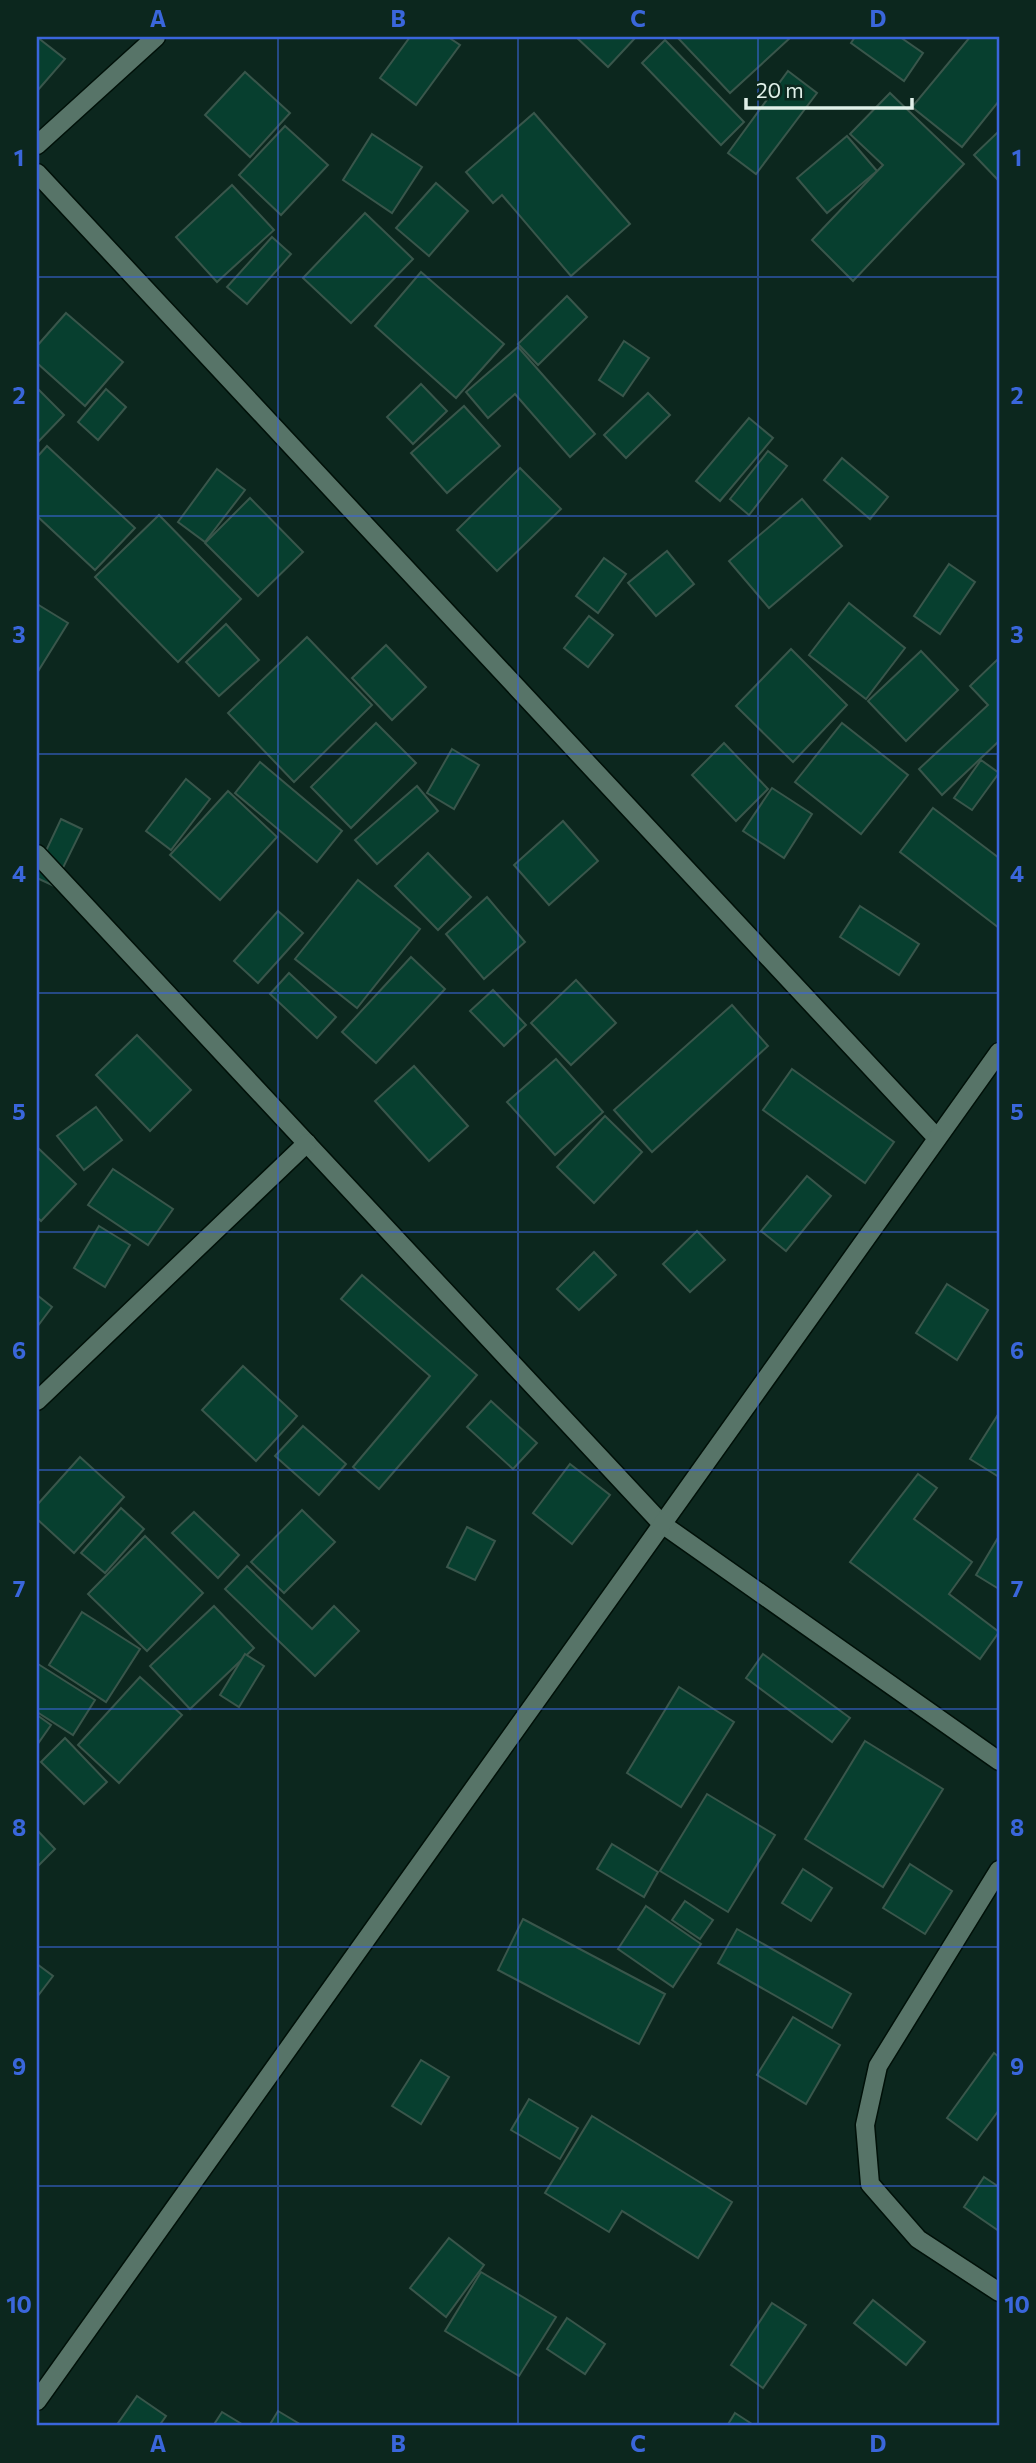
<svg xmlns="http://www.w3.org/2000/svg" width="1036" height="2463" viewBox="0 0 1036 2463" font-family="Commissioner,sans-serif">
  <rect width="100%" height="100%" fill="#0c271e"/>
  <g fill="#073f2f" stroke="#39564b" stroke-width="2">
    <path d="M 37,37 L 65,59 L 38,90 L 37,89 Z"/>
    <path d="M 410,37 L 448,37 L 460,45 L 416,105 L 380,78 Z"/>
    <path d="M 576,37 L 636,37 L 608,67 Z"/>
    <path d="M 677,37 L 791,37 L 730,93 Z"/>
    <path d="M 855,37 L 900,37 L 923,53 L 904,81 L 851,43 Z"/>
    <path d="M 970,37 L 999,37 L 999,101 L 962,147 L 912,107 Z"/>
    <path d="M 665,40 L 744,122 L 721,145 L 642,63 Z"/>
    <path d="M 788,71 L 817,93 L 756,174 L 728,153 Z"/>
    <path d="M 245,72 L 290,113 L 250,157 L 205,115 Z"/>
    <path d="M 890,93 L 964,164 L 853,281 L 812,240 L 883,165 L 850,134 Z"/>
    <path d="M 534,113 L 630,224 L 571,276 L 502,195 L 493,203 L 466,172 Z"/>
    <path d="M 285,126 L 328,165 L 281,215 L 239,175 Z"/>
    <path d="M 999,131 L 999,181 L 974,155 Z"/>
    <path d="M 372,134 L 422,167 L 392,213 L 343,180 Z"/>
    <path d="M 847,136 L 877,171 L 827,213 L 797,178 Z"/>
    <path d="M 436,183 L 468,211 L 429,256 L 396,228 Z"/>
    <path d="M 232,185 L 274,230 L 217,282 L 176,237 Z"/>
    <path d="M 365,213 L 413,259 L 351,323 L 303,278 Z"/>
    <path d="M 272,237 L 291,254 L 247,304 L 227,287 Z"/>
    <path d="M 421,272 L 504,344 L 456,398 L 375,326 Z"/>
    <path d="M 567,296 L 587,317 L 538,365 L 518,344 Z"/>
    <path d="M 66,313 L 123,362 L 85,406 L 37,363 L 37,346 Z"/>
    <path d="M 624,341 L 649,358 L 623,396 L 599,380 Z"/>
    <path d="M 518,347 L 595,434 L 570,457 L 515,394 L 488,418 L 466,392 Z"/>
    <path d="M 421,384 L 447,411 L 413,444 L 387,417 Z"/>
    <path d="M 37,388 L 64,415 L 37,443 Z"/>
    <path d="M 106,389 L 126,407 L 98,440 L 78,422 Z"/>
    <path d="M 648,393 L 670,415 L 626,458 L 604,435 Z"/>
    <path d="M 464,406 L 500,446 L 447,493 L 411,453 Z"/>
    <path d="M 749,418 L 773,438 L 720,501 L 696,481 Z"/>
    <path d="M 47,446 L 135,528 L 95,570 L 37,516 L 37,457 Z"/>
    <path d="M 768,451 L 787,466 L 749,515 L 730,499 Z"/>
    <path d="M 842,458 L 888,497 L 870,519 L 824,480 Z"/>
    <path d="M 520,468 L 561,509 L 497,571 L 457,530 Z"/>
    <path d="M 217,469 L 245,490 L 205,542 L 178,522 Z"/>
    <path d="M 250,498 L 303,552 L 258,596 L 205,543 Z"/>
    <path d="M 802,499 L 842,546 L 769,608 L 729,561 Z"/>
    <path d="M 159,515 L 241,599 L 178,662 L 95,577 Z"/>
    <path d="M 667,551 L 694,584 L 656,616 L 628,583 Z"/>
    <path d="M 604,558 L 626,574 L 598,613 L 576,596 Z"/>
    <path d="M 949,564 L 975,582 L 940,634 L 914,616 Z"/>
    <path d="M 849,603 L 905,648 L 866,699 L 809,655 Z"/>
    <path d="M 37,604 L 68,623 L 37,673 Z"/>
    <path d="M 589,616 L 613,635 L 588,667 L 564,648 Z"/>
    <path d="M 226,624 L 259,660 L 219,696 L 186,662 Z"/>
    <path d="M 307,637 L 372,705 L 294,782 L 228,713 Z"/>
    <path d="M 386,645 L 426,687 L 392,720 L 352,678 Z"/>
    <path d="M 791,649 L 847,705 L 793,762 L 736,706 Z"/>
    <path d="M 921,651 L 958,690 L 906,741 L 868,701 Z"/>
    <path d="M 999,658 L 999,741 L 942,795 L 919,769 L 988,705 L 970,686 Z"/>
    <path d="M 376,723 L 416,763 L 351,828 L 311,787 Z"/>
    <path d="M 842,723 L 908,775 L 861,834 L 795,782 Z"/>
    <path d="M 724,743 L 768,789 L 736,821 L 692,775 Z"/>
    <path d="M 452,749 L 479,765 L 454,809 L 427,793 Z"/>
    <path d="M 981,760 L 999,773 L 972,810 L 954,798 Z"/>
    <path d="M 260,762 L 342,831 L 317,862 L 235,793 Z"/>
    <path d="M 186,779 L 210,799 L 171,850 L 146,831 Z"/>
    <path d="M 417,786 L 438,811 L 377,864 L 355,840 Z"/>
    <path d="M 772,788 L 812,814 L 784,858 L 743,831 Z"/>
    <path d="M 228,791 L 277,837 L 220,900 L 170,855 Z"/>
    <path d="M 933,808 L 999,858 L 999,928 L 900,852 Z"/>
    <path d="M 61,819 L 82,829 L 54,886 L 37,878 L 37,870 Z"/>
    <path d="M 563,821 L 598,861 L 549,905 L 514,865 Z"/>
    <path d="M 428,853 L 471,897 L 438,930 L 395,886 Z"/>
    <path d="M 358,880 L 420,929 L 357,1008 L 295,959 Z"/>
    <path d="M 487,897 L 525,942 L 484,979 L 446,934 Z"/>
    <path d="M 860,906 L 919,944 L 899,975 L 840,937 Z"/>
    <path d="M 278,911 L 303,933 L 258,983 L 234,961 Z"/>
    <path d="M 411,957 L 445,989 L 376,1063 L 342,1032 Z"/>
    <path d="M 289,973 L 336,1017 L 317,1038 L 270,994 Z"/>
    <path d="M 576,980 L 616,1023 L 571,1065 L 531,1023 Z"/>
    <path d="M 493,990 L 526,1025 L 504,1046 L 470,1011 Z"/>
    <path d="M 732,1005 L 768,1046 L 652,1152 L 614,1110 Z"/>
    <path d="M 137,1035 L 191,1090 L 150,1131 L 96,1075 Z"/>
    <path d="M 556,1059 L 603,1112 L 555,1155 L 507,1102 Z"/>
    <path d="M 414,1066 L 468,1126 L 429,1161 L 375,1101 Z"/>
    <path d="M 792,1069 L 894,1142 L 865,1183 L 763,1110 Z"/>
    <path d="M 96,1107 L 122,1140 L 84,1170 L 57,1136 Z"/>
    <path d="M 605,1116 L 642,1152 L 594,1203 L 557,1167 Z"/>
    <path d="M 37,1147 L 76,1184 L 41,1221 L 37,1217 Z"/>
    <path d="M 113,1169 L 173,1209 L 148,1245 L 88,1205 Z"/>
    <path d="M 807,1176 L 831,1196 L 786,1251 L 761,1231 Z"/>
    <path d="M 99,1226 L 130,1245 L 105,1287 L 74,1268 Z"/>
    <path d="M 697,1231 L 725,1260 L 690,1292 L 663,1264 Z"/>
    <path d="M 594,1252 L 616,1275 L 579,1310 L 557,1289 Z"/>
    <path d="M 362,1275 L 477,1375 L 379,1489 L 353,1467 L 430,1376 L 341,1299 Z"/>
    <path d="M 947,1284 L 988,1310 L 957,1360 L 916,1333 Z"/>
    <path d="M 37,1295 L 52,1307 L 37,1327 Z"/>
    <path d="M 243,1366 L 297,1416 L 256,1461 L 202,1410 Z"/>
    <path d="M 491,1401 L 537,1443 L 513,1469 L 467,1427 Z"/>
    <path d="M 999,1413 L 999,1477 L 970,1459 Z"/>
    <path d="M 303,1426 L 346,1464 L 319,1495 L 275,1456 Z"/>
    <path d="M 80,1457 L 124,1497 L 74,1553 L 37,1519 L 37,1505 Z"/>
    <path d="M 570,1464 L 610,1495 L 572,1544 L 533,1513 Z"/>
    <path d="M 918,1474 L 937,1488 L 914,1519 L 972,1562 L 949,1594 L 999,1632 L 980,1659 L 850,1562 Z"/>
    <path d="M 121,1508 L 144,1529 L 105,1573 L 81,1553 Z"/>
    <path d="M 302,1510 L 335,1542 L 284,1593 L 251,1562 Z"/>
    <path d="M 194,1512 L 239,1555 L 218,1578 L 172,1533 Z"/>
    <path d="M 467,1527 L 495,1541 L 475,1580 L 447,1567 Z"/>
    <path d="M 145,1536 L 203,1593 L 147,1651 L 88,1594 Z"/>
    <path d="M 999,1536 L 999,1589 L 976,1575 Z"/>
    <path d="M 247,1566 L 312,1629 L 334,1606 L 359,1631 L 315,1676 L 225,1589 Z"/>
    <path d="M 214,1606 L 254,1648 L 190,1709 L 150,1666 Z"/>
    <path d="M 82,1612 L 140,1649 L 106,1702 L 49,1665 Z"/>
    <path d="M 245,1654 L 264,1666 L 239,1707 L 220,1695 Z"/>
    <path d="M 763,1654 L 850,1718 L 832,1742 L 746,1678 Z"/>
    <path d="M 38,1664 L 95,1700 L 73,1735 L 37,1712 Z"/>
    <path d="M 140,1677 L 182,1715 L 119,1783 L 78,1745 Z"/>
    <path d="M 679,1687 L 734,1722 L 681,1807 L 627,1773 Z"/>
    <path d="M 37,1715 L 51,1725 L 37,1745 Z"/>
    <path d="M 65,1738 L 107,1782 L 84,1804 L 41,1762 Z"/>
    <path d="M 865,1741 L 943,1789 L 883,1887 L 805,1839 Z"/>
    <path d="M 707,1794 L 775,1835 L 728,1912 L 660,1871 Z"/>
    <path d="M 37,1830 L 55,1849 L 37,1867 Z"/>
    <path d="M 612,1844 L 658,1872 L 644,1897 L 597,1869 Z"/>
    <path d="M 910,1864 L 952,1891 L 925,1934 L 883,1908 Z"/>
    <path d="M 803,1869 L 832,1888 L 811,1921 L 782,1903 Z"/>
    <path d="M 685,1901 L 713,1920 L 700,1939 L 672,1920 Z"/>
    <path d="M 646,1906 L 701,1944 L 673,1987 L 618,1949 Z"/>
    <path d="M 523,1919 L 665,1994 L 639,2044 L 498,1970 Z"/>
    <path d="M 737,1929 L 851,1994 L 832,2028 L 718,1963 Z"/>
    <path d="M 37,1964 L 53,1976 L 37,1997 Z"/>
    <path d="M 793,2017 L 840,2045 L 806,2104 L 757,2075 Z"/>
    <path d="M 994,2053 L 999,2057 L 999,2110 L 977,2140 L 947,2118 Z"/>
    <path d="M 421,2060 L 449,2077 L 421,2124 L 392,2106 Z"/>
    <path d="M 529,2099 L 578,2128 L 560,2159 L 511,2130 Z"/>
    <path d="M 592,2116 L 732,2202 L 698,2258 L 622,2211 L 609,2232 L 545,2193 Z"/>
    <path d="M 984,2177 L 999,2187 L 999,2231 L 964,2207 Z"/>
    <path d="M 449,2238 L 484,2265 L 446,2317 L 410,2288 Z"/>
    <path d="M 481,2272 L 556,2317 L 519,2376 L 445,2331 Z"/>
    <path d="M 873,2300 L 925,2342 L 906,2365 L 854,2323 Z"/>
    <path d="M 772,2303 L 806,2325 L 763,2388 L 731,2365 Z"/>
    <path d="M 567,2318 L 605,2344 L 585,2374 L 547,2349 Z"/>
    <path d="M 137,2396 L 166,2416 L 159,2426 L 116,2426 Z"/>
    <path d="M 278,2411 L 303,2426 L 269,2426 Z"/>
    <path d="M 222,2412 L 245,2426 L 213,2426 Z"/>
    <path d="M 735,2413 L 755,2426 L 727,2426 Z"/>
  </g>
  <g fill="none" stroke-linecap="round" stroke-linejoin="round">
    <defs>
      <g id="minor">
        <path d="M 37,145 L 156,37"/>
        <path d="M 37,173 L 937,1138"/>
        <path d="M 37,854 L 662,1524 L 999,1761"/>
        <path d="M 37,1401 L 307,1143"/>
        <path d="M 999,1870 L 878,2066 L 865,2125 L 870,2184 L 918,2239 L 999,2292"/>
        <path d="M 37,2401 L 999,1052"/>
      </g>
    </defs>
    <use href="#minor" stroke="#001008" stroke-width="21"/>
    <use href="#minor" stroke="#577468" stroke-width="18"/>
  </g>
  <path fill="none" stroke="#3a66db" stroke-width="2" stroke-opacity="0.55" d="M 278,37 L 278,2426M 518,37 L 518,2426M 758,37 L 758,2426M 37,277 L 999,277M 37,516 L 999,516M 37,754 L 999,754M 37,993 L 999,993M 37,1232 L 999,1232M 37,1470 L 999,1470M 37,1709 L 999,1709M 37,1947 L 999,1947M 37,2186 L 999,2186"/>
  <rect width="1036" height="2463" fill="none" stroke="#0c271e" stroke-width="77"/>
  <path d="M746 98v10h166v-10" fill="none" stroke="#e0f0e9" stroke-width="3.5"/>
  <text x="756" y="98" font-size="21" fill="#e0f0e9" stroke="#0c271e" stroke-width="5" paint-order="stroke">20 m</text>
  <rect x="38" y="38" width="960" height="2386" fill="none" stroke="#3a66db" stroke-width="2.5"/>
  <g font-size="23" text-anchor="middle" font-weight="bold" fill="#3a66db">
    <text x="158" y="27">A</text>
    <text x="398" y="27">B</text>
    <text x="638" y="27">C</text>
    <text x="878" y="27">D</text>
    <text x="19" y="166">1</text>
    <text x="1017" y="166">1</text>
    <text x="19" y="404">2</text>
    <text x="1017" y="404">2</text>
    <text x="19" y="643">3</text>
    <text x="1017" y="643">3</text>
    <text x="19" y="882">4</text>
    <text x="1017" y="882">4</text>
    <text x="19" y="1120">5</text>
    <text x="1017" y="1120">5</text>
    <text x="19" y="1359">6</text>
    <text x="1017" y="1359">6</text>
    <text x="19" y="1597">7</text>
    <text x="1017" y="1597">7</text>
    <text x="19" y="1836">8</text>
    <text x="1017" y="1836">8</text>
    <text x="19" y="2075">9</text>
    <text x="1017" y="2075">9</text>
    <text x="19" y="2313">10</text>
    <text x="1017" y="2313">10</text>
    <text x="158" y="2452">A</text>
    <text x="398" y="2452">B</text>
    <text x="638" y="2452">C</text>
    <text x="878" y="2452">D</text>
  </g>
</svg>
